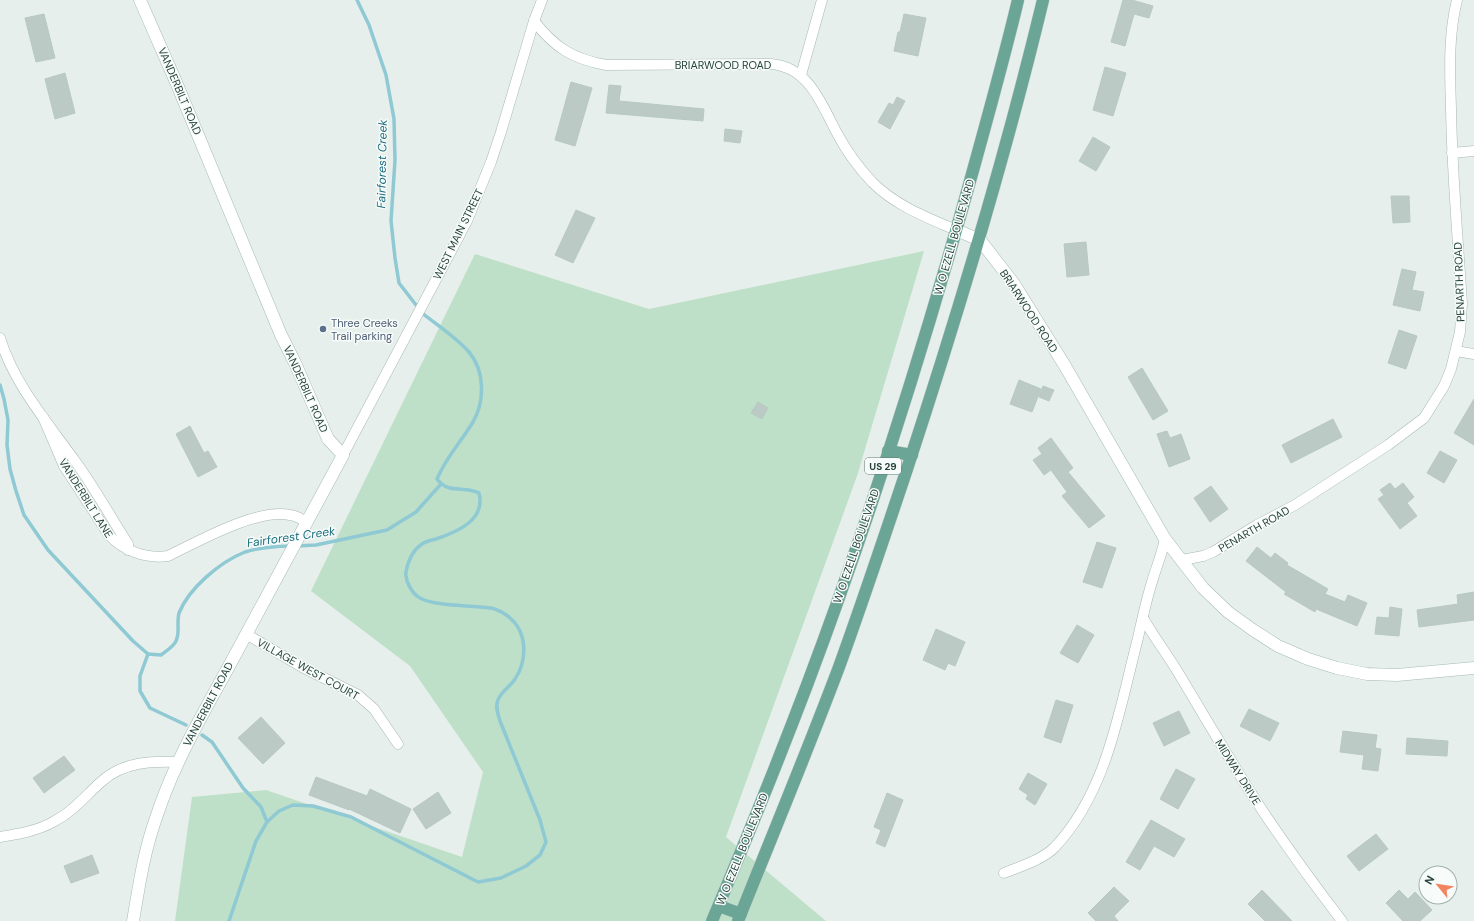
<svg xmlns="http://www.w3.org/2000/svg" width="1474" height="921" viewBox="0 0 1474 921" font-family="'DM Sans',sans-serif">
  <rect width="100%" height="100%" fill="#e6efeb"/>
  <path fill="#bfe0c8" d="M 924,251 L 857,476 L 726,837 L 826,921 L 175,921 L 192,797 L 266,790 L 462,857 L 483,772 L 410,666 L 311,591 L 475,254 L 649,309 Z"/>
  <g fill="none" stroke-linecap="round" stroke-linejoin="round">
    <g stroke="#8ec9d4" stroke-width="3.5">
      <path d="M 357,0 L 369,25 L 386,75 L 394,119 L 395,160 L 391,221 L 395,258 L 399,283 L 416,305"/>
      <path d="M 0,385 L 4,399 L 8,420 L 7,445 L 10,469 L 16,491 L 24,515 L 48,550 L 133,641 L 148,654 L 161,655 C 175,645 179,642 178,625 C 178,621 178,617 179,613 C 189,588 220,562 245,552 C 256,548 279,546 291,546"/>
      <path d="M 297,546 L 316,545 L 387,530 L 416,512 L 441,484"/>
      <path d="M 148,654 L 140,676 L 140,691 L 150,708 L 186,725"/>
      <path d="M 202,735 L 212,742 L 243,788 L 261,807 L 267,822"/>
      <path d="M 229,921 L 256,841 L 267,822 L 279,811 L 293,805 L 313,806 L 351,817 L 478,882 L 501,878 L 526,866 L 540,855 L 546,842 L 540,820 L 500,721 C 498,714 495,707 498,700 C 501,691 510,687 515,679 C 527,661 528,633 510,618 C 506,614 497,609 491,608 C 474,605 430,607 417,596 C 413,593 409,586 407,581 C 407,578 405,575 406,572 C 408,561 413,550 422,544 C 426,541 432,540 436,539 C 457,532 486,520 479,493 C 464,485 449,495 437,479 C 446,457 461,442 473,422 C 485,401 485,371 469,352 C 456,337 437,325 422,313"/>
    </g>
  </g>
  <g fill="#bbcac4" stroke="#b8c9c2">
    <path d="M 1123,0 L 1132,0 L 1153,6 L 1149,18 L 1134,14 L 1125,46 L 1111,42 Z"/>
    <path d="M 44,14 L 55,58 L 36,62 L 25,18 Z"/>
    <path d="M 904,14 L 926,18 L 918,56 L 894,51 L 898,32 L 900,32 Z"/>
    <path d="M 1105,67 L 1126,73 L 1113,116 L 1093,110 Z"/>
    <path d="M 65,73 L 75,113 L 55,119 L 45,79 Z"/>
    <path d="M 571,82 L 592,88 L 575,146 L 555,140 Z"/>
    <path d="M 609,85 L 621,86 L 619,101 L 704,109 L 703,121 L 606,113 Z"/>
    <path d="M 897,97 L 905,101 L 890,129 L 878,122 L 889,103 L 893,105 Z"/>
    <path d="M 725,129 L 742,131 L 740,143 L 724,141 Z"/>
    <path d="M 1093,137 L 1110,147 L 1096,171 L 1079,161 Z"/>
    <path d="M 1391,196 L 1409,196 L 1410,222 L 1393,223 Z"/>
    <path d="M 576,210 L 595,218 L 573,263 L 555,255 Z"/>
    <path d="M 1086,242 L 1089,275 L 1067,277 L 1064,244 Z"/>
    <path d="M 1402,269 L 1416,272 L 1412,290 L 1424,292 L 1420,311 L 1393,305 Z"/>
    <path d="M 1399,330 L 1417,336 L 1406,369 L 1388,363 Z"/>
    <path d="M 1142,368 L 1168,411 L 1153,420 L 1128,377 Z"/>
    <path d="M 1019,380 L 1041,389 L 1032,412 L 1010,404 Z"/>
    <path d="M 1043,386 L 1054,390 L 1049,401 L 1039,397 Z"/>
    <path d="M 1474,399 L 1474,445 L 1454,433 Z"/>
    <path d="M 758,402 L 768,408 L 762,419 L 751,413 Z"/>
    <path d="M 1333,419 L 1342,437 L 1291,463 L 1282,445 Z"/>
    <path d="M 190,426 L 204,453 L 208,451 L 217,467 L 198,477 L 176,434 Z"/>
    <path d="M 1167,431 L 1170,438 L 1181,434 L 1190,459 L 1169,467 L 1157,434 Z"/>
    <path d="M 1051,438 L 1073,468 L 1068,472 L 1105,516 L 1089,528 L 1062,496 L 1067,492 L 1051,470 L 1044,475 L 1033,460 L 1042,454 L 1038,448 Z"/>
    <path d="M 1440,451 L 1457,460 L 1444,483 L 1427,473 Z"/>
    <path d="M 1390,483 L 1395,489 L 1403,483 L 1414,497 L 1407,503 L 1417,516 L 1400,529 L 1378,499 L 1384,495 L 1380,490 Z"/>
    <path d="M 1211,486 L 1228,509 L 1210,522 L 1194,498 Z"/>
    <path d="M 1097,542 L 1116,548 L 1102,588 L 1083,582 Z"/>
    <path d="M 1257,547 L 1271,558 L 1275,553 L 1288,563 L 1287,565 L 1328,589 L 1325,594 L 1345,602 L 1348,595 L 1367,603 L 1357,626 L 1316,609 L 1315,612 L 1284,594 L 1286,592 L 1246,561 Z"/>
    <path d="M 1474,592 L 1474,620 L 1419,627 L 1417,610 L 1458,604 L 1457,595 Z"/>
    <path d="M 1390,607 L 1402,609 L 1399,636 L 1375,634 L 1377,617 L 1389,618 Z"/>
    <path d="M 1077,625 L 1094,635 L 1078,663 L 1060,653 Z"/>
    <path d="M 936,629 L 965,642 L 955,666 L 948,663 L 945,670 L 923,660 Z"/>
    <path d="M 1056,700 L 1073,705 L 1061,743 L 1044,737 Z"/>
    <path d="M 1249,709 L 1279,723 L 1270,741 L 1240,726 Z"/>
    <path d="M 1179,711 L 1190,733 L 1164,746 L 1153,723 Z"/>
    <path d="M 261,717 L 285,743 L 263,764 L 238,738 Z"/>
    <path d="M 1343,731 L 1377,735 L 1375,748 L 1381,749 L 1378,771 L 1362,769 L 1364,755 L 1340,752 Z"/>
    <path d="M 1407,738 L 1448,741 L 1447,756 L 1406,754 Z"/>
    <path d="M 64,756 L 75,770 L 44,793 L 33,778 Z"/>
    <path d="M 1176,769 L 1195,779 L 1178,809 L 1160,799 Z"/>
    <path d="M 1028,773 L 1047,784 L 1035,805 L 1026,799 L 1028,795 L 1019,789 Z"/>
    <path d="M 316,777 L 367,796 L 370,789 L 411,809 L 400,833 L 349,809 L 349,810 L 309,795 Z"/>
    <path d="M 438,792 L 451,813 L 426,829 L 413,809 Z"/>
    <path d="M 887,793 L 903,800 L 885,847 L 876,843 L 881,830 L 874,827 Z"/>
    <path d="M 1151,820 L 1185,839 L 1174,857 L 1154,846 L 1140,870 L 1126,862 Z"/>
    <path d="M 1376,834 L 1388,849 L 1359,871 L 1347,856 Z"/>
    <path d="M 92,855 L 99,873 L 71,883 L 64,866 Z"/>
    <path d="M 1114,887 L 1129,901 L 1114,916 L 1118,921 L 1096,921 L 1088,913 Z"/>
    <path d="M 1262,890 L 1292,921 L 1265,921 L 1248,904 Z"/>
    <path d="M 1399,890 L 1408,899 L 1415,892 L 1432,910 L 1420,921 L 1403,921 L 1386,903 Z"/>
  </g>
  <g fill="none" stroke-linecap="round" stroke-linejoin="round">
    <defs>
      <g id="street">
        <path d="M 534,21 C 555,48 573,59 606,65 L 771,64 C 810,67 822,106 838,135 C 847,152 859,168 872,182 C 896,206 926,217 956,230"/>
        <path d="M 801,75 L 822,0"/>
        <path d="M 1452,153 L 1474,151"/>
        <path d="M 0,338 C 14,384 47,422 75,461 C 94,487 110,516 128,544 L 128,550"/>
        <path d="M 1456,351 L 1474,354"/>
        <path d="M 43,417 L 64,466 L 109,535 C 123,551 147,559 168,556 C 199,541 257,508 290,515 C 297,516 302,519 307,523"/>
        <path d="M 343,455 L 467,221 L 491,162 L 501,132 L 534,21 L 542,0"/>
        <path d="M 1182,560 L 1203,556 L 1213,552 L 1257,525 L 1295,505 L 1388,445 L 1424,418 L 1444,386 L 1451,369 L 1460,332 L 1462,304 C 1458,239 1452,174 1451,109 C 1450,73 1448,36 1457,0"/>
        <path d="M 1143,618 C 1155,639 1170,658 1182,679 C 1209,724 1235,769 1264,813 C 1289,850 1315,886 1342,921"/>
        <path d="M 246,634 L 302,667 L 358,695 L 374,709 L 398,744"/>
        <path d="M 0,837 C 18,834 37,831 53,822 C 73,812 86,795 102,781 C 123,762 151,761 178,762"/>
        <path d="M 1004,873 C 1021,866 1042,860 1055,847 C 1108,790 1119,710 1138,638 C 1142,620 1146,601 1152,582 C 1156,568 1162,554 1165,539"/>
      </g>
      <g id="secondary">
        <path d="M 956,230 L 980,240 L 1014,284 L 1065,366 L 1165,539 L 1203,588 L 1228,612 L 1253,630 L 1278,646 L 1308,659 L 1337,668 L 1367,674 L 1397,675 L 1474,668"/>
        <path d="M 133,921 C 139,886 144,851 156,818 C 173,765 201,717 228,668 C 266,597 305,526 343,455 L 328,439 L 295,363 L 281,335 L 176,82 L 140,0"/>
      </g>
      <g id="primary">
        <path d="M 888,451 L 912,455"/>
        <path d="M 719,906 L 741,914"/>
        <path d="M 712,921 C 745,843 777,764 807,685 C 870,518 924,347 972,174 C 988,116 1004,59 1018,0"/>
        <path d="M 738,921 C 772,836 807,752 839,667 C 863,601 885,535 907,469 C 958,314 1005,158 1043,0"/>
      </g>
    </defs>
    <use href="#street" stroke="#a8b8b2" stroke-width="11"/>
    <use href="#secondary" stroke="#a4bbb3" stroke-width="13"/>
    <use href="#primary" stroke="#c2cac8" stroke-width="13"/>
    <use href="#street" stroke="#fff" stroke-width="10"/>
    <use href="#secondary" stroke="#fff" stroke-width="12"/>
    <use href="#primary" stroke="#6aa596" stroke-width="12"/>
  </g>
  <circle fill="#5c6f8a" stroke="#f7fbf9" stroke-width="1.5" cx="323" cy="329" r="4"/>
  <g text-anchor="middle" stroke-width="3" stroke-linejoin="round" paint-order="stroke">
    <rect fill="#f7fbf9" stroke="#637a73" stroke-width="1" x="865" y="458" width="36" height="16" rx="3"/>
    <g font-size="10" font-weight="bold" fill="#24423a">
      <text x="883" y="470">US 29</text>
    </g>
    <g font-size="11" fill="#24423a" stroke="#f7fbf9">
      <text x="723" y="69">BRIARWOOD ROAD</text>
      <text transform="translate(180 91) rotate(67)" y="4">VANDERBILT ROAD</text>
      <text transform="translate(458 234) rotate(-64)" y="4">WEST MAIN STREET</text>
      <text transform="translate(954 237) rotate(-74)" y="4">W O EZELL BOULEVARD</text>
      <text transform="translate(1459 282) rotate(-92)" y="4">PENARTH ROAD</text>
      <text transform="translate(1029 311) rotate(57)" y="4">BRIARWOOD ROAD</text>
      <text transform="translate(306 389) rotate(66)" y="4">VANDERBILT ROAD</text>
      <text transform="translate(86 498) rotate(58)" y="4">VANDERBILT LANE</text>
      <text transform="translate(1254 529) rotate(-30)" y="4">PENARTH ROAD</text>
      <text transform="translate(856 546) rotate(-71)" y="4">W O EZELL BOULEVARD</text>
      <text transform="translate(308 669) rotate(29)" y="4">VILLAGE WEST COURT</text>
      <text transform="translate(208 704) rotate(-62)" y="4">VANDERBILT ROAD</text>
      <text transform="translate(1238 772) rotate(58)" y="4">MIDWAY DRIVE</text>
      <text transform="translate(742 849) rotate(-68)" y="4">W O EZELL BOULEVARD</text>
    </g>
    <g font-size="11" fill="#4e5e75" stroke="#f7fbf9" text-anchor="start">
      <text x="331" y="327">Three Creeks<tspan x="331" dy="13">Trail parking</tspan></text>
    </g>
    <g font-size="12" font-style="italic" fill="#1c6f80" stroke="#f7fbf9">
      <text transform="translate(382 164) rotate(-89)" y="4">Fairforest Creek</text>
      <text transform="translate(291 537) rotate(-8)" y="4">Fairforest Creek</text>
    </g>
  </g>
  <g transform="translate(1438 885) rotate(300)"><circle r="19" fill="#f7fbf9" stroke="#a3b1ad"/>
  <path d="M0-3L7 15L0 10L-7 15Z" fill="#f4845f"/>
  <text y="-6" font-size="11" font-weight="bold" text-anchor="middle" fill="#24423a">N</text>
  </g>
</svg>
